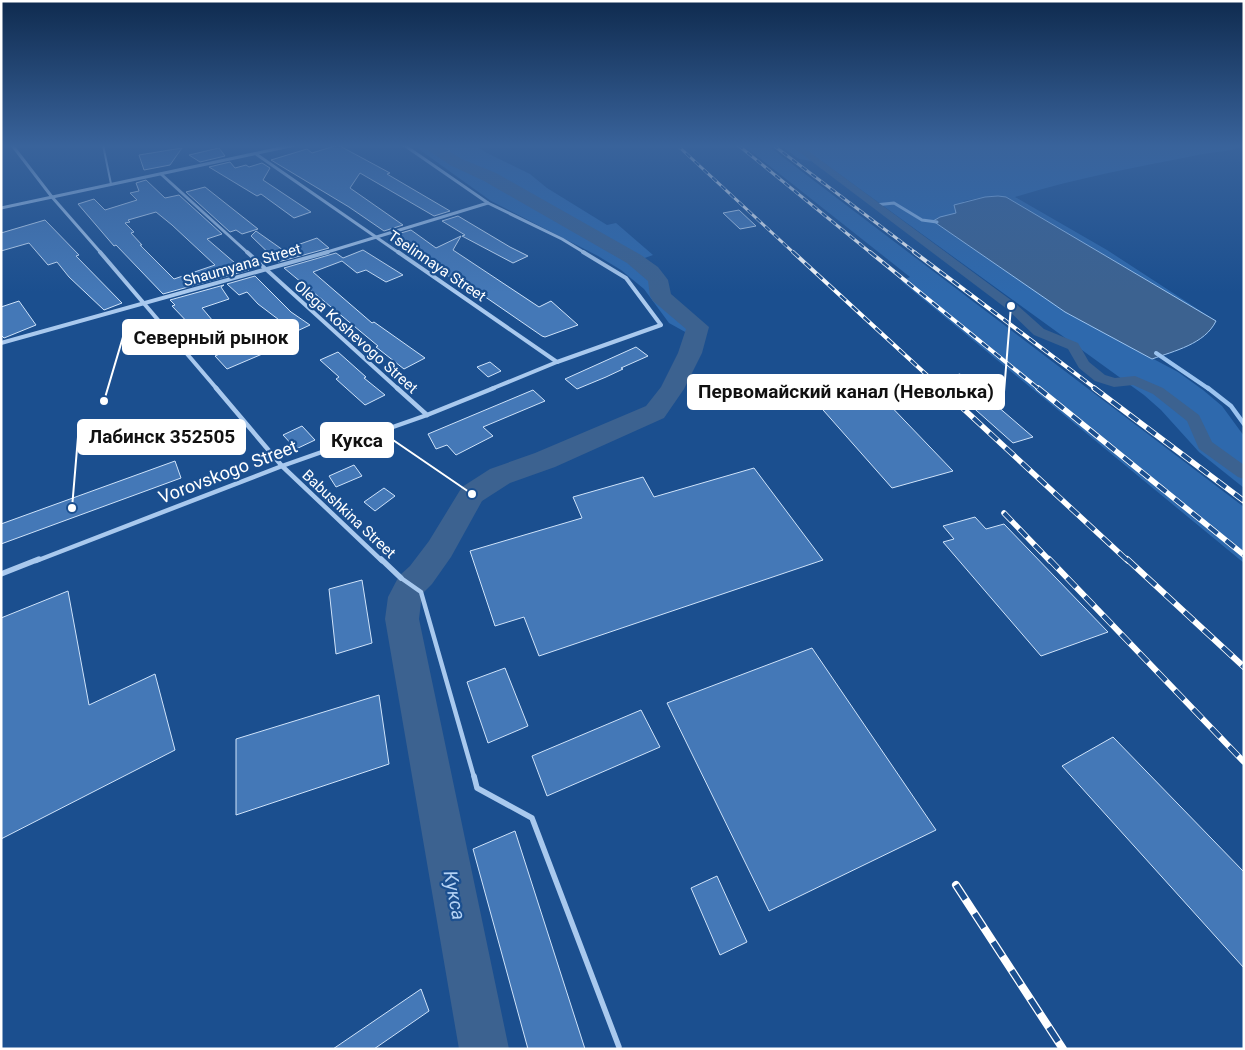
<svg xmlns="http://www.w3.org/2000/svg" width="1245" height="1050" viewBox="0 0 1245 1050" font-family="Roboto,sans-serif">
  <rect width="100%" height="100%" fill="#1b4f8f"/>
  <g fill="#2e69ad">
    <path d="M 413,145 L 424,145 L 458,166 L 491,181 L 634,263 L 654,283 L 656,296 L 692,328 L 687,333 L 669,323 L 644,289 L 621,270 L 598,256 L 491,201 Z"/>
    <path d="M 435,145 L 474,145 L 487,153 L 530,174 L 547,188 L 607,225 L 616,223 L 653,255 L 642,259 L 528,194 L 459,161 Z"/>
    <path d="M 743,145 L 767,145 L 1244,507 L 1244,563 L 901,281 L 910,277 Z"/>
    <path d="M 780,145 L 1244,145 C 1236,151 1215,152 1203,154 C 1139,167 1079,177 1015,197 L 1107,250 L 1216,321 L 1006,197 L 985,197 L 964,201 L 956,213 L 940,217 L 933,221 L 1065,312 L 1178,372 L 1203,390 L 1222,406 L 1244,436 L 1244,488 L 1199,452 L 1161,410 L 1144,395 L 824,163 L 799,159 Z"/>
  </g>
  <path fill="#3c6290" stroke="#9cc4f0" d="M 998,196 L 1006,197 L 1216,321 C 1205,344 1174,351 1152,359 L 1065,312 L 933,221 L 940,217 L 956,213 L 954,205 L 985,197 Z"/>
  <g fill="none" stroke-linecap="round" stroke-linejoin="round">
    <path stroke="#9cc4f0" stroke-width="3" d="M 875,205 L 894,203 L 922,220 L 937,222"/>
    <path stroke="#9cc4f0" stroke-width="4" d="M 1156,353 L 1209,389"/>
    <path stroke="#9cc4f0" stroke-width="4.5" d="M 1208,388 L 1231,406 L 1244,424"/>
    <path fill="#3c6290" fill-rule="evenodd" d="M 790,145 L 800,145 L 1015,303 L 1044,329 L 1078,343 L 1089,362 L 1105,375 L 1115,378 L 1135,376 L 1163,388 L 1199,415 L 1212,442 L 1244,465 L 1244,479 L 1238,477 L 1199,449 L 1187,421 L 1153,394 L 1133,385 L 1114,387 L 1095,381 L 1079,368 L 1068,349 L 1034,335 L 1007,309 Z"/>
    <path fill="#3c6290" fill-rule="evenodd" d="M 420,145 L 439,145 L 462,159 L 496,173 L 641,255 L 658,267 L 665,276 L 668,280 L 671,294 L 709,327 L 702,353 L 684,389 L 664,418 L 555,467 L 510,483 L 482,501 L 451,557 L 432,584 L 422,594 L 419,619 L 509,1049 L 459,1049 L 385,619 L 388,597 L 399,576 L 410,566 L 429,541 L 462,487 L 490,469 L 535,453 L 646,406 L 661,387 L 678,353 L 686,329 L 653,301 L 650,296 L 648,281 L 627,263 L 484,181 L 450,165 Z"/>
  </g>
  <g fill="#4478b7" stroke="#cfe3fa" fill-rule="evenodd">
    <path d="M 338,145 L 390,173 L 387,174 L 450,211 L 434,216 L 360,173 L 350,188 L 403,225 L 384,231 L 349,207 L 271,160 L 307,149 L 312,153 Z"/>
    <path d="M 182,148 L 170,165 L 144,170 L 139,155 Z"/>
    <path d="M 219,148 L 225,156 L 200,162 L 189,155 Z"/>
    <path d="M 230,162 L 235,168 L 246,165 L 249,167 L 262,163 L 270,168 L 263,180 L 311,212 L 294,218 L 261,194 L 257,196 L 209,167 Z"/>
    <path d="M 146,180 L 165,198 L 179,195 L 222,234 L 207,239 L 235,263 L 240,262 L 249,270 L 163,294 L 116,245 L 114,246 L 78,204 L 94,199 L 105,210 L 137,200 L 130,193 L 139,191 L 136,183 ZM 156,212 L 172,225 L 215,265 L 174,279 L 140,245 L 142,245 L 131,233 L 134,232 L 125,223 L 130,222 L 128,220 Z"/>
    <path d="M 205,187 L 258,229 L 242,234 L 236,230 L 230,232 L 186,192 Z"/>
    <path d="M 739,210 L 756,226 L 740,229 L 723,213 Z"/>
    <path d="M 458,216 L 510,247 L 528,256 L 513,263 L 462,236 L 465,235 L 442,221 Z"/>
    <path d="M 45,220 L 79,255 L 76,256 L 122,303 L 104,310 L 69,277 L 57,262 L 48,265 L 29,243 L 1,251 L 1,233 Z"/>
    <path d="M 411,230 L 436,248 L 461,236 L 453,250 L 539,307 L 551,301 L 578,325 L 545,337 L 542,336 L 481,294 L 464,283 L 461,284 L 430,264 L 391,236 Z"/>
    <path d="M 256,231 L 283,250 L 317,238 L 329,248 L 278,262 L 251,236 Z"/>
    <path d="M 363,250 L 403,275 L 386,282 L 366,270 L 357,273 L 342,261 L 313,272 L 372,323 L 374,322 L 425,358 L 404,369 L 376,347 L 378,346 L 284,268 L 336,253 L 343,258 Z"/>
    <path d="M 255,276 L 291,312 L 310,325 L 295,332 L 258,304 L 247,292 L 239,295 L 227,284 Z"/>
    <path d="M 224,285 L 221,287 L 229,299 L 202,308 L 213,321 L 193,328 L 172,306 L 175,305 L 170,300 Z"/>
    <path d="M 19,301 L 36,325 L 4,338 L 1,335 L 1,307 Z"/>
    <path d="M 238,323 L 256,340 L 258,339 L 267,352 L 227,369 L 215,356 L 238,346 L 222,329 Z"/>
    <path d="M 636,347 L 648,356 L 621,368 L 623,369 L 606,377 L 577,389 L 565,379 Z"/>
    <path d="M 338,352 L 366,377 L 364,378 L 385,395 L 365,405 L 336,379 L 339,377 L 320,360 Z"/>
    <path d="M 490,362 L 501,371 L 488,377 L 477,367 Z"/>
    <path d="M 960,374 L 1033,437 L 1013,443 L 941,379 Z"/>
    <path d="M 866,389 L 874,398 L 881,396 L 953,471 L 892,488 L 816,402 Z"/>
    <path d="M 533,390 L 545,401 L 483,427 L 493,436 L 456,455 L 447,445 L 436,449 L 428,434 Z"/>
    <path d="M 302,426 L 315,440 L 296,449 L 283,435 Z"/>
    <path d="M 175,461 L 181,478 L 1,544 L 1,524 Z"/>
    <path d="M 354,465 L 362,476 L 336,487 L 329,476 Z"/>
    <path d="M 754,468 L 823,560 L 539,656 L 524,617 L 495,626 L 470,551 L 582,518 L 573,497 L 643,477 L 654,497 Z"/>
    <path d="M 384,488 L 395,496 L 375,511 L 364,502 Z"/>
    <path d="M 975,517 L 986,529 L 1004,524 L 1108,632 L 1041,656 L 943,542 L 954,539 L 943,526 Z"/>
    <path d="M 362,580 L 372,643 L 336,654 L 329,589 Z"/>
    <path d="M 68,591 L 89,705 L 155,674 L 175,750 L 1,839 L 1,618 Z"/>
    <path d="M 812,648 L 936,830 L 769,911 L 667,703 Z"/>
    <path d="M 505,668 L 528,726 L 488,743 L 467,682 Z"/>
    <path d="M 379,695 L 389,764 L 236,815 L 236,739 Z"/>
    <path d="M 641,710 L 660,747 L 547,796 L 532,756 Z"/>
    <path d="M 1113,737 L 1244,872 L 1244,968 L 1062,766 Z"/>
    <path d="M 515,831 L 585,1049 L 528,1049 L 473,849 Z"/>
    <path d="M 717,876 L 747,942 L 720,955 L 691,888 Z"/>
    <path d="M 421,989 L 429,1011 L 374,1049 L 333,1049 Z"/>
  </g>
  <g fill="none" stroke-linecap="round" stroke-linejoin="round">
    <path stroke="#a9c9ee" stroke-width="2" d="M 103,145 L 111,184"/>
    <path stroke="#a9c9ee" stroke-width="4.5" d="M 401,578 L 421,592 L 474,777"/>
    <path stroke="#a9c9ee" stroke-width="5.5" d="M 474,776 L 477,788 L 532,818 L 619,1047"/>
    <g stroke="#a9c9ee" stroke-width="3">
      <path d="M 12,145 L 52,197 L 101,253"/>
      <path d="M 404,145 L 488,203 L 562,239 L 585,253"/>
      <path d="M 256,154 L 399,253"/>
      <path d="M 161,174 L 248,253"/>
      <path d="M 1,208 L 295,145"/>
      <path d="M 324,253 L 488,203"/>
    </g>
    <g stroke="#a9c9ee" stroke-width="4">
      <path d="M 100,252 L 217,389"/>
      <path d="M 247,252 L 398,389"/>
      <path d="M 398,252 L 557,362"/>
      <path d="M 1,343 L 328,252"/>
      <path d="M 491,389 L 557,362 L 661,325 L 626,278 L 583,252"/>
    </g>
    <g stroke="#a9c9ee" stroke-width="4.5">
      <path d="M 216,388 L 282,466 L 382,561"/>
      <path d="M 397,388 L 427,415"/>
      <path d="M 36,561 L 282,466 L 427,415 L 494,388"/>
    </g>
    <g stroke="#a9c9ee" stroke-width="5.5">
      <path d="M 381,559 L 401,578"/>
      <path d="M 1,574 L 39,559"/>
    </g>
    <defs>
      <g id="rail-far4">
        <path d="M 677,145 L 794,253"/>
        <path d="M 738,145 L 871,253"/>
        <path d="M 773,145 L 916,253"/>
      </g>
      <g id="rail-far3">
        <path d="M 793,252 L 942,389"/>
        <path d="M 870,252 L 1039,389"/>
        <path d="M 914,252 L 1096,389"/>
      </g>
      <g id="rail-far2">
        <path d="M 941,388 L 1128,561"/>
        <path d="M 1038,388 L 1244,555"/>
        <path d="M 1094,388 L 1244,501"/>
        <path d="M 1004,513 L 1050,561"/>
      </g>
      <g id="rail-far1">
        <path d="M 1049,559 L 1244,762"/>
        <path d="M 1127,559 L 1244,667"/>
      </g>
      <path id="rail" d="M 956,885 L 1063,1049"/>
    </defs>
    <use href="#rail-far4" stroke="#fff" stroke-width="3"/>
    <use href="#rail-far3" stroke="#fff" stroke-width="4"/>
    <use href="#rail-far2" stroke="#fff" stroke-width="5.5"/>
    <use href="#rail-far1" stroke="#fff" stroke-width="6"/>
    <use href="#rail" stroke="#fff" stroke-width="8"/>
    <use href="#rail-far4" stroke="#1b4f8f" stroke-width="2" stroke-dasharray="6" stroke-linecap="butt"/>
    <use href="#rail-far3" stroke="#1b4f8f" stroke-width="2.5" stroke-dasharray="8" stroke-linecap="butt"/>
    <use href="#rail-far2" stroke="#1b4f8f" stroke-width="4" stroke-dasharray="11" stroke-linecap="butt"/>
    <use href="#rail-far1" stroke="#1b4f8f" stroke-width="4.5" stroke-dasharray="13" stroke-linecap="butt"/>
    <use href="#rail" stroke="#1b4f8f" stroke-width="5.5" stroke-dasharray="17" stroke-linecap="butt"/>
  </g>
  <linearGradient id="sky" x2="0" y2="1"><stop stop-color="#0f2b4f"/><stop offset="0.5" stop-color="#39639b"/><stop offset="1" stop-color="#39639b" stop-opacity="0"/></linearGradient>
  <rect width="1245" height="292" fill="url(#sky)"/>
  <g text-anchor="middle" stroke-width="4.5" stroke-linejoin="round" paint-order="stroke">
    <g font-size="15" fill="#fff" stroke="#1b4f8f">
      <text transform="translate(242 265) rotate(-16)" y="5">Shaumyana Street</text>
      <text transform="translate(437 266) rotate(34)" y="5">Tselinnaya Street</text>
      <text transform="translate(356 337) rotate(42)" y="5">Olega Koshevogo Street</text>
      <text transform="translate(349 514) rotate(43)" y="5">Babushkina Street</text>
    </g>
    <g font-size="18" fill="#fff" stroke="#1b4f8f">
      <text transform="translate(228 472) rotate(-21)" y="6">Vorovskogo Street</text>
    </g>
    <g font-size="19" font-style="italic" fill="#b5d3f5" stroke="#1b4f8f">
      <text transform="translate(455 895) rotate(79)" y="7">Кукса</text>
    </g>
  </g>
  <path fill="none" stroke="#fff" stroke-width="2" d="M104 401L123 337M1011 306L1004 392M72 508L78 437M472 494L393 440"/>
  <g fill="#fff" stroke="#1b4f8f" stroke-width="2">
    <circle cx="104" cy="401" r="5"/>
    <circle cx="1011" cy="306" r="5"/>
    <circle cx="72" cy="508" r="5"/>
    <circle cx="472" cy="494" r="5"/>
  </g>
  <g fill="#fff" stroke="#fff" stroke-width="2">
    <rect x="123" y="320" width="175" height="34" rx="5"/>
    <rect x="688" y="375" width="316" height="34" rx="5"/>
    <rect x="78" y="420" width="167" height="34" rx="5"/>
    <rect x="321" y="423" width="72" height="34" rx="5"/>
  </g>
  <g font-size="19" text-anchor="middle" font-weight="bold" fill="#111">
    <text x="211" y="344">Северный рынок</text>
    <text x="846" y="398">Первомайский канал (Неволька)</text>
    <text x="162" y="443">Лабинск 352505</text>
    <text x="357" y="447">Кукса</text>
  </g>
  <rect width="1245" height="1050" fill="none" stroke="#ffffff" stroke-width="5"/>
</svg>
